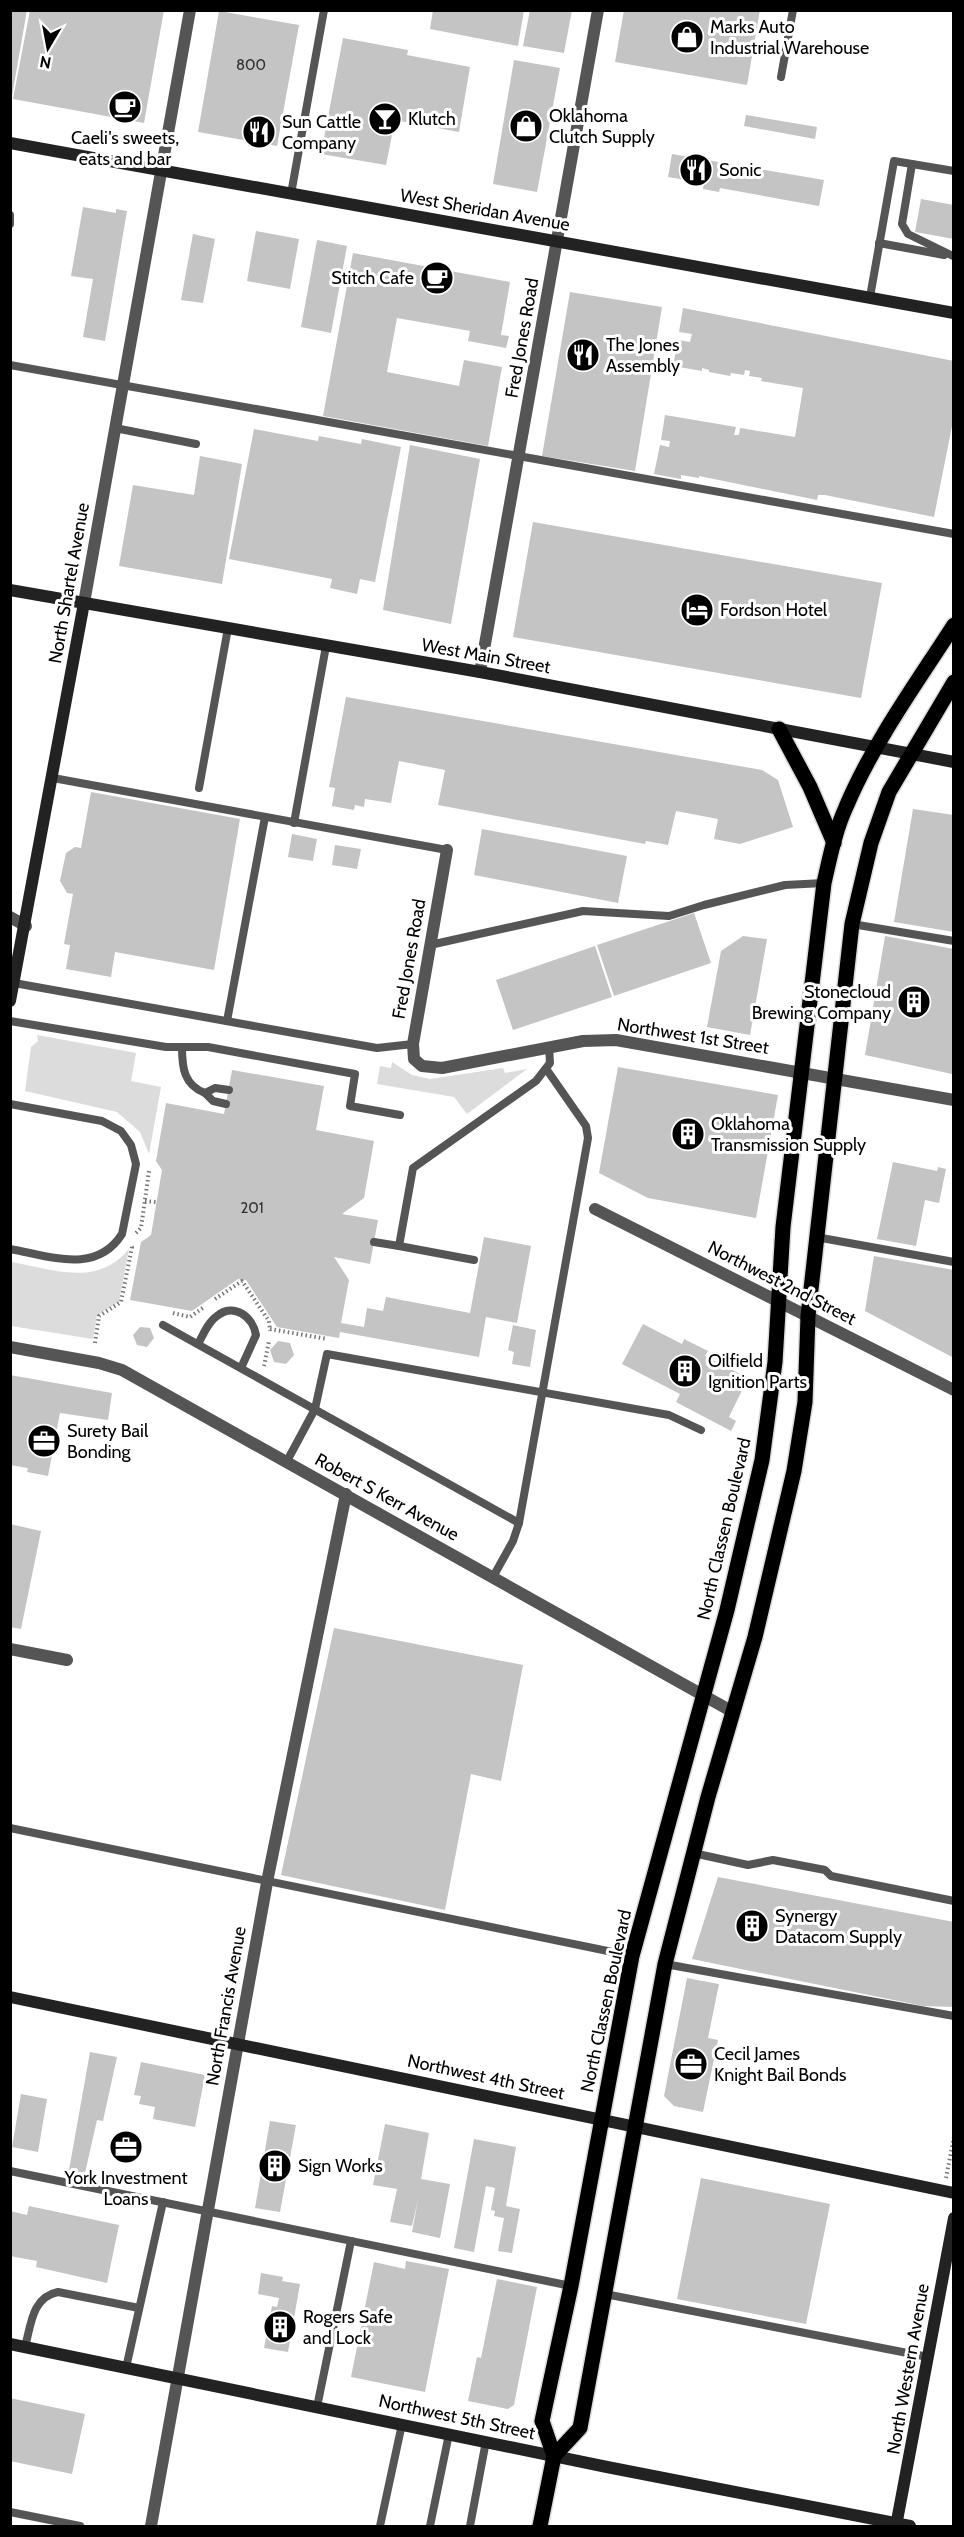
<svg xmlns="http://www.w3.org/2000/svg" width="964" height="2537" viewBox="0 0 964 2537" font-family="Cabin,sans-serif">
  <rect width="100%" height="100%" fill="#fff"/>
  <g fill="#dcdcdc">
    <path d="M 37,1035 L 136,1053 L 131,1081 L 161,1087 L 149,1154 L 140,1132 L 117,1112 L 25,1091 L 31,1047 L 38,1041 Z"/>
    <path d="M 392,1062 L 412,1075 L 430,1079 L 503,1068 L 505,1073 L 527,1069 L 467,1114 L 454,1097 L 377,1084 L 380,1066 L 391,1068 Z"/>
    <path d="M 129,1249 L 119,1302 L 97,1315 L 93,1339 L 11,1326 L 11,1262 C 53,1269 97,1288 129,1249 Z"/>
  </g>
  <g fill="#c4c4c4">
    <path d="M 10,10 L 27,10 L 12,96 L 10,96 Z"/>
    <path d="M 30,10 L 164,10 L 144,123 L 13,99 Z"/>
    <path d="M 433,10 L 524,10 L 518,46 L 430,29 Z"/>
    <path d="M 530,10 L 572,10 L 564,53 L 523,46 Z"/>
    <path d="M 624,10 L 760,10 L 747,85 L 615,62 Z"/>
    <path d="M 219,11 L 299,25 L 277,146 L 198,132 Z"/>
    <path d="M 343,38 L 408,50 L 407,55 L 470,67 L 459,132 L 395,120 L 386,165 L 321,154 Z"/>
    <path d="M 514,60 L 560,68 L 537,192 L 493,184 Z"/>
    <path d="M 746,115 L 817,127 L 815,139 L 744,126 Z"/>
    <path d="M 672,154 L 824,180 L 819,206 L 720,188 L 719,192 L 703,189 L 704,183 L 668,177 Z"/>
    <path d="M 921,199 L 954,205 L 954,239 L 915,232 Z"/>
    <path d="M 83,207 L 116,213 L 116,209 L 127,211 L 105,341 L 83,337 L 93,279 L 71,276 Z"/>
    <path d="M 256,231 L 299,239 L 290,289 L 247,281 Z"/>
    <path d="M 193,234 L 215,239 L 203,303 L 181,300 Z"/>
    <path d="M 317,240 L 347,246 L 331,333 L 301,327 Z"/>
    <path d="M 353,253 L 510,282 L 501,335 L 509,336 L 506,348 L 468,341 L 470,331 L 397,318 L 387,372 L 459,386 L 464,360 L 502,367 L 488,446 L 323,416 Z"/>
    <path d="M 570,292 L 662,307 L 635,471 L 542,456 Z"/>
    <path d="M 683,308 L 954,361 L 954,416 L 934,517 L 825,495 L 818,495 L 817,500 L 699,476 L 699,478 L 681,475 L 681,479 L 654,474 L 660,445 L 669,447 L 670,441 L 661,440 L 665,415 L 736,427 L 734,435 L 739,435 L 740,428 L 795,437 L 803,388 L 761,381 L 762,378 L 749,376 L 750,371 L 745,370 L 744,375 L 731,373 L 730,376 L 709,372 L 709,370 L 702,368 L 702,371 L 673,366 L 678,340 L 690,342 L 692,334 L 679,332 Z"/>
    <path d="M 254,429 L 318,441 L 319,436 L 361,444 L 362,439 L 401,447 L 375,582 L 360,579 L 357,594 L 330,588 L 332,579 L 229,559 Z"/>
    <path d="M 410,445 L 480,459 L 451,624 L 383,610 Z"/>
    <path d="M 200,456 L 242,464 L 222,584 L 119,566 L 133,485 L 194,495 Z"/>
    <path d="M 533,522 L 882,583 L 861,698 L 513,637 Z"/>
    <path d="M 346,697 L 762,770 L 778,780 L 793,827 L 740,844 L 714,839 L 718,819 L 676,811 L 668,845 L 646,841 L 645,844 L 438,805 L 445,770 L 399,761 L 391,803 L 365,799 L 364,807 L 355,805 L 354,810 L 332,806 L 335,788 L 329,787 Z"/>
    <path d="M 91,792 L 240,819 L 214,970 L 115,952 L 111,977 L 66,969 L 70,945 L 64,944 L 73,894 L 67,893 L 60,881 L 66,853 L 75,847 L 81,848 Z"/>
    <path d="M 913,809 L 954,815 L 954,932 L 894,922 Z"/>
    <path d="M 482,829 L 627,856 L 618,903 L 474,875 Z"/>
    <path d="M 292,834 L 317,839 L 313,861 L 288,857 Z"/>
    <path d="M 335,845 L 361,849 L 357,869 L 332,865 Z"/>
    <path d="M 694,913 L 711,963 L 614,996 L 597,945 Z"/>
    <path d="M 743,936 L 767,939 L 750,1035 L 707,1027 L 721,951 Z"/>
    <path d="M 885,936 L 954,949 L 952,1074 L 865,1055 Z"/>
    <path d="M 595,946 L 612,997 L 513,1030 L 496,980 Z"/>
    <path d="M 618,1067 L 778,1095 L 756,1218 L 648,1198 L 599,1173 Z"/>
    <path d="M 232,1070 L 324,1086 L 316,1130 L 374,1141 L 364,1198 L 342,1214 L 378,1220 L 370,1264 L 334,1257 L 349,1280 L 341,1323 L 364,1327 L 367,1308 L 383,1311 L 386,1297 L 470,1313 L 484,1237 L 531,1246 L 517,1323 L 486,1317 L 479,1357 L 340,1332 L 339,1338 L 277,1327 L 246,1280 L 238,1279 L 192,1311 L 130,1300 L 141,1242 L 151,1235 L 162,1170 L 156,1161 L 166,1103 L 224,1114 Z"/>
    <path d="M 893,1162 L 937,1171 L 938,1167 L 946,1169 L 939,1203 L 925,1200 L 916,1246 L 877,1239 Z"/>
    <path d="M 874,1256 L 954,1270 L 954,1358 L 865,1311 Z"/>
    <path d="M 643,1324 L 682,1344 L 684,1339 L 708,1351 L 705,1356 L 748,1378 L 729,1417 L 736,1421 L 731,1431 L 676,1402 L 680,1394 L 622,1364 Z"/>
    <path d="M 513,1325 L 536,1330 L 530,1367 L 512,1364 L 514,1352 L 508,1350 Z"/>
    <path d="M 140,1327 L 150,1328 L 154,1338 L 147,1347 L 137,1345 L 133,1335 Z"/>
    <path d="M 278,1341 L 290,1343 L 294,1355 L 286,1364 L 274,1362 L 270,1350 Z"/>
    <path d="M 10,1375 L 112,1393 L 108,1420 L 60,1413 L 48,1476 L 27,1472 L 28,1468 L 10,1465 Z"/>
    <path d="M 10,1524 L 41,1531 L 21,1629 L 10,1627 Z"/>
    <path d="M 334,1628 L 523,1665 L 501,1781 L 471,1774 L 445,1910 L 281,1875 Z"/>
    <path d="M 718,1877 L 954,1922 L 954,2007 L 923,2006 L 692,1959 Z"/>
    <path d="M 687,1978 L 719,1984 L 708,2038 L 718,2040 L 703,2112 L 674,2106 L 664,2096 Z"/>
    <path d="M 90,2052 L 117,2057 L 103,2121 L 97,2120 L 85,2173 L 69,2170 Z"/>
    <path d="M 141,2062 L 205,2075 L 195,2127 L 153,2119 L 155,2107 L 139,2104 L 141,2096 L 134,2095 Z"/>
    <path d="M 21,2094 L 47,2099 L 38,2152 L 12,2147 Z"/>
    <path d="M 270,2121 L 296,2125 L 280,2212 L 255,2208 Z"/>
    <path d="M 385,2124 L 429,2133 L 421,2179 L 450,2184 L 440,2238 L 412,2232 L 418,2200 L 412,2226 L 390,2222 L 397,2189 L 373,2185 Z"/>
    <path d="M 474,2139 L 516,2147 L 506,2206 L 520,2209 L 512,2253 L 498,2251 L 504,2218 L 494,2216 L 495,2211 L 491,2210 L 495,2188 L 486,2186 L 474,2252 L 454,2248 Z"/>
    <path d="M 701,2178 L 830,2204 L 806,2324 L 677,2299 Z"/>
    <path d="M 29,2206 L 119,2225 L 107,2283 L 36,2267 L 37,2261 L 10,2256 L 10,2211 L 27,2215 Z"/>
    <path d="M 406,2261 L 449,2269 L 425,2392 L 351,2377 L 374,2262 L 405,2269 Z"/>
    <path d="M 261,2273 L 283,2277 L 282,2281 L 300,2284 L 288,2352 L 264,2348 L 272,2306 L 277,2307 L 279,2298 L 258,2294 Z"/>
    <path d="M 497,2279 L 537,2287 L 514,2405 L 508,2409 L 468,2401 L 477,2357 L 481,2358 Z"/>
    <path d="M 10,2398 L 85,2414 L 72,2474 L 10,2461 Z"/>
  </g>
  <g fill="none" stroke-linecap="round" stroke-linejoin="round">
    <defs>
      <g id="primary">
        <path d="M 779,729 L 810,787 L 834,843"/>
        <path d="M 554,2456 L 580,2428 L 665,1964 L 708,1797 L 755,1637 L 794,1471 L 805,1402 L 808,1316 L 852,924 L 871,843 L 889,792 L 954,682"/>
        <path d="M 540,2526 L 554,2456 L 542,2421 L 571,2286 L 632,1956 L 727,1610 L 762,1460 L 775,1362 L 783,1227 L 824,883 C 830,857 835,831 846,807 C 873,743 916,684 954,625"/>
      </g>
    </defs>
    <use href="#primary" stroke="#dbdbdb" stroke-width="18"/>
    <g stroke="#777" stroke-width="4" stroke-dasharray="1.5 3" stroke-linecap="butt">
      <path d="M 145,1201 L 156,1202"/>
      <path d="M 136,1233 L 141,1228 L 149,1171"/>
      <path d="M 215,1299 L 242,1281 L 269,1321 L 270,1331"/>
      <path d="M 173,1313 L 190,1317 L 204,1307"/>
      <path d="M 270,1329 L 327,1339"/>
      <path d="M 95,1343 L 99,1316 L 121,1302 L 132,1247 L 130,1245"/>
      <path d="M 264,1366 L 269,1341"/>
      <path d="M 946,2178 L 954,2137"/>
    </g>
    <g stroke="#555" stroke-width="8">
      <path d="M 781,77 L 793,10"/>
      <path d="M 912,164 L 902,224 L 908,234 L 953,256"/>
      <path d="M 291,194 L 324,10"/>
      <path d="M 10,215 L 10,224"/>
      <path d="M 879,243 L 944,255"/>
      <path d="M 870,297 L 894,161 L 954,171"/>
      <path d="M 10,365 L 954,534"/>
      <path d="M 115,428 L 196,444"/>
      <path d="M 53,778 L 447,850"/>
      <path d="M 199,788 L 228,628"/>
      <path d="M 294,823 L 326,646"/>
      <path d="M 852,924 L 954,941"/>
      <path d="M 430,945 L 583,911 L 669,916 L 704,905 L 785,885 L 824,883"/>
      <path d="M 14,983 L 377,1048 L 413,1044"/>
      <path d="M 10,1021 L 166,1047 L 208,1047 L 355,1074 L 350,1106 L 400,1115"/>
      <path d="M 227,1021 L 265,817"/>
      <path d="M 182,1047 C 182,1068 184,1085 205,1093 L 215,1088 L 229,1090"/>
      <path d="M 205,1093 L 213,1101 L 226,1104"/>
      <path d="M 10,1104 L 102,1121 L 121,1131 L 131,1145 L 136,1164 L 122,1234 C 96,1275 50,1256 10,1249"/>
      <path d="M 816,1237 L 954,1262"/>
      <path d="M 374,1242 L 399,1246 L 413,1168 L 536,1081 L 550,1063 L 549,1047"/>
      <path d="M 399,1246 L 474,1260"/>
      <path d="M 163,1325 L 519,1523"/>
      <path d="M 198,1344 C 203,1335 208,1322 217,1316 C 234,1302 253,1317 256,1335 L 241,1368"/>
      <path d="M 287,1461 L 315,1409 L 327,1354 L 669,1415 L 701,1430"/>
      <path d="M 493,1577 L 513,1541 L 519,1523 L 588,1138 L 586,1126 L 547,1070"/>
      <path d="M 10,1828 L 632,1956"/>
      <path d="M 693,1853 L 748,1865 L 773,1860 L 825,1870 L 831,1876 L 954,1901"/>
      <path d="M 665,1964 L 954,2016"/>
      <path d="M 10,2171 L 571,2286"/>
      <path d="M 605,2294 L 928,2357"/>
      <path d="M 25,2347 C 31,2325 32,2297 58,2292 L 139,2308"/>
      <path d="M 126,2368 L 163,2202"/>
      <path d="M 317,2407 L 351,2241"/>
      <path d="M 10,2512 L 80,2526"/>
      <path d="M 380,2526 L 402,2424"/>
      <path d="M 430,2526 L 449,2434"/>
      <path d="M 470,2526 L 486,2441"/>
    </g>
    <g stroke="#555" stroke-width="12">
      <path d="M 480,672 L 598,10"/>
      <path d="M 447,850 L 413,1044 L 414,1059 L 422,1066 L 442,1068 L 583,1041 L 616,1040 L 954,1100"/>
      <path d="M 595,1209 L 954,1390"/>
      <path d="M 10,1347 L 99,1363 L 122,1370 L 733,1712"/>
      <path d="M 10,1649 L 67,1660"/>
      <path d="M 151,2526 L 268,1877 L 346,1494"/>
    </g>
    <g stroke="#555" stroke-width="12">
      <path d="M 84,603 L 190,10"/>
      <path d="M 10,917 L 26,926"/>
    </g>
    <g stroke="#222" stroke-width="12">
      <path d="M 10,143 L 954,313"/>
      <path d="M 10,590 L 480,672 L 954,762"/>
      <path d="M 10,1001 L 84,603"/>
      <path d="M 10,1997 L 954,2193"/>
      <path d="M 10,2344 L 607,2467 L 910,2526"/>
      <path d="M 896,2526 L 954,2218"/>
    </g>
    <use href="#primary" stroke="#000" stroke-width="15"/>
  </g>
  <defs>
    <symbol id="shop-disc" viewBox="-11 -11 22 22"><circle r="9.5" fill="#000" stroke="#fff"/><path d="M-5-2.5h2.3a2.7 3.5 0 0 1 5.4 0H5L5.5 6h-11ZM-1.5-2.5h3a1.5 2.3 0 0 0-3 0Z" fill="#fff"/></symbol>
    <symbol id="cafe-disc" viewBox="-11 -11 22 22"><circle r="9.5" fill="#000" stroke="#fff"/><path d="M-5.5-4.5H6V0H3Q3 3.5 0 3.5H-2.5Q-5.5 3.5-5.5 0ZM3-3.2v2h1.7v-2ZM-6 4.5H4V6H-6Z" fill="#fff"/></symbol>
    <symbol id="bar-disc" viewBox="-11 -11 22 22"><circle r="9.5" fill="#000" stroke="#fff"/><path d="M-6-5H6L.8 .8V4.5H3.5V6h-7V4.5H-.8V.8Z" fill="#fff"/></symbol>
    <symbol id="restaurant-disc" viewBox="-11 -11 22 22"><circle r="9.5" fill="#000" stroke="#fff"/><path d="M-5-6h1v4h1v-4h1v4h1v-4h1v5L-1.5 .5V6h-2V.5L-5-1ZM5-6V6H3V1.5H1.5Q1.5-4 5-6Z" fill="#fff"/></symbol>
    <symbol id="hotel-disc" viewBox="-11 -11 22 22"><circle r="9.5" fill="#000" stroke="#fff"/><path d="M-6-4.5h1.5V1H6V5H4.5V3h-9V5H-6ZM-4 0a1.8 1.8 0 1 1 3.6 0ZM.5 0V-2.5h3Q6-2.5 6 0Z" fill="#fff"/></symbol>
    <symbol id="building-disc" viewBox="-11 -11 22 22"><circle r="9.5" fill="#000" stroke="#fff"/><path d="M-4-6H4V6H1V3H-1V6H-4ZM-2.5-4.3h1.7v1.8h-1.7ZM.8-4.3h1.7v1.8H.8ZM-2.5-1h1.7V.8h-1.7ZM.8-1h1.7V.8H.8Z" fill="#fff"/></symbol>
    <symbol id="office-disc" viewBox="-11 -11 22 22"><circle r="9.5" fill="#000" stroke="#fff"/><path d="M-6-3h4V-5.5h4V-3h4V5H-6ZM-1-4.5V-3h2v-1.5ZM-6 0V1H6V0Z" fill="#fff"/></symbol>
  </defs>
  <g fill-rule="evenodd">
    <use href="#shop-disc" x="668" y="18" width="38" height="38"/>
    <use href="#cafe-disc" x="106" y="88" width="38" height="38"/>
    <use href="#bar-disc" x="366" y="100" width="38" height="38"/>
    <use href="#shop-disc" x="507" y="107" width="38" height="38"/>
    <use href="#restaurant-disc" x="240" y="113" width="38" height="38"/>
    <use href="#restaurant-disc" x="677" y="151" width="38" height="38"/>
    <use href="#cafe-disc" x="418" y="259" width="38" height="38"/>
    <use href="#restaurant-disc" x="564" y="336" width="38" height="38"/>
    <use href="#hotel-disc" x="678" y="591" width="38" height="38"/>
    <use href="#building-disc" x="895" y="983" width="38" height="38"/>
    <use href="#building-disc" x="669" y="1115" width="38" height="38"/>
    <use href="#building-disc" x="666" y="1352" width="38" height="38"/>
    <use href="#office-disc" x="25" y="1422" width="38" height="38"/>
    <use href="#building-disc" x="733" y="1907" width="38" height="38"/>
    <use href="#office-disc" x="672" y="2045" width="38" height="38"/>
    <use href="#office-disc" x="107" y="2128" width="38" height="38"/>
    <use href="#building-disc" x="256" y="2147" width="38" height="38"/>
    <use href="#building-disc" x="261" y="2308" width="38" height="38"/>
  </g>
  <g text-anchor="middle" stroke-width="6" stroke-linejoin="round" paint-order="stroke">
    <g font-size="15" fill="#313131">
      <text x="251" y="70">800</text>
      <text x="252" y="1213">201</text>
    </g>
    <g font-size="18" fill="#000" stroke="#fff" text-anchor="start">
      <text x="710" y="33">Marks Auto<tspan x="710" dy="21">Industrial Warehouse</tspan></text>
      <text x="549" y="122">Oklahoma<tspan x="549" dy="21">Clutch Supply</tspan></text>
      <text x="408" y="125">Klutch</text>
      <text x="282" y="128">Sun Cattle<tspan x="282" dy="21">Company</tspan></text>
      <text x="125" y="144" text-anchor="middle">Caeli's sweets,<tspan x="125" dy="21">eats and bar</tspan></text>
      <text x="719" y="176">Sonic</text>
      <text x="414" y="284" text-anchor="end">Stitch Cafe</text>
      <text x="606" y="351">The Jones<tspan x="606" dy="21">Assembly</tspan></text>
      <text x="720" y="616">Fordson Hotel</text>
      <text x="891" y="998" text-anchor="end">Stonecloud<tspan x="891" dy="21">Brewing Company</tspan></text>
      <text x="711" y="1130">Oklahoma<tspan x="711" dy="21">Transmission Supply</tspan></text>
      <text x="708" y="1367">Oilfield<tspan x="708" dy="21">Ignition Parts</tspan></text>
      <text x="67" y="1437">Surety Bail<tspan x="67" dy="21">Bonding</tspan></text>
      <text x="775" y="1922">Synergy<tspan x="775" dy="21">Datacom Supply</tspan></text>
      <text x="714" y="2060">Cecil James<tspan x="714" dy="21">Knight Bail Bonds</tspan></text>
      <text x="298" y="2172">Sign Works</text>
      <text x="126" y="2184" text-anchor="middle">York Investment<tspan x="126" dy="21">Loans</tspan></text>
      <text x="303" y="2323">Rogers Safe<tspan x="303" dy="21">and Lock</tspan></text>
    </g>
    <g font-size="18" fill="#000" stroke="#fff">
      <text transform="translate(485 210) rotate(10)" y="6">West Sheridan Avenue</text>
      <text transform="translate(522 338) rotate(-80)" y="6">Fred Jones Road</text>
      <text transform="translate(69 583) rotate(-80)" y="6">North Shartel Avenue</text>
      <text transform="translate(486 656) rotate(10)" y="6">West Main Street</text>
      <text transform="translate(409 959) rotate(-80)" y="6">Fred Jones Road</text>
      <text transform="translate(693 1036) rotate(9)" y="6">Northwest 1st Street</text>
      <text transform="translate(782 1283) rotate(27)" y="6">Northwest 2nd Street</text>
      <text transform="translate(387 1497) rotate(29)" y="6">Robert S Kerr Avenue</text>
      <text transform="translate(724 1529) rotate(-77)" y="6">North Classen Boulevard</text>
      <text transform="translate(606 2001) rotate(-78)" y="6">North Classen Boulevard</text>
      <text transform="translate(226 2006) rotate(-80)" y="6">North Francis Avenue</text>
      <text transform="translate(486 2077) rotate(12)" y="6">Northwest 4th Street</text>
      <text transform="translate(908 2369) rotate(-80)" y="6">North Western Avenue</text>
      <text transform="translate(457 2417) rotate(12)" y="6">Northwest 5th Street</text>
    </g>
  </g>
  <rect width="964" height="2537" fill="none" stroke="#000000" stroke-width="24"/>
  <g transform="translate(48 48) rotate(190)" stroke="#ffffff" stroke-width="4.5" paint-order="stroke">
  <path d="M0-4.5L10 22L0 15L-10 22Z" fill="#000000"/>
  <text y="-9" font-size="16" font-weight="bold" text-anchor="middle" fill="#000000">N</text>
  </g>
</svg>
